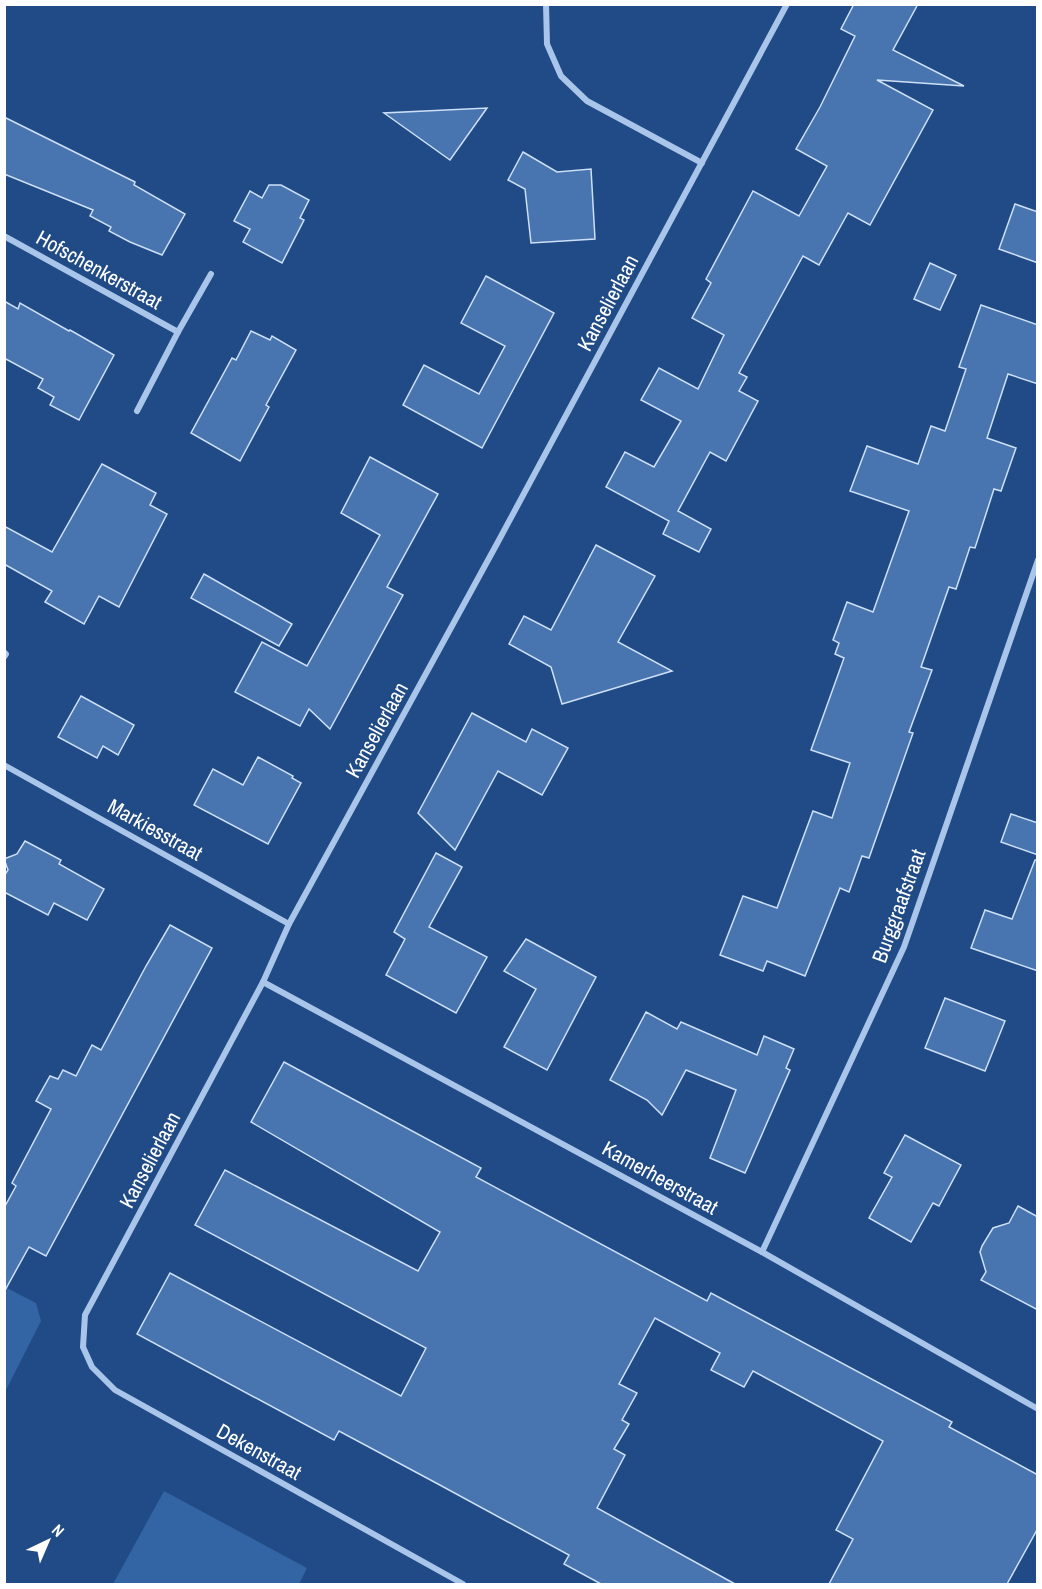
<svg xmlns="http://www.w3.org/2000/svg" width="1042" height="1589" viewBox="0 0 1042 1589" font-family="'Archivo Narrow',sans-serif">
  <rect width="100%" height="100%" fill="#204b86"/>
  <g fill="#3364a3">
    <path d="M 5,1287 L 36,1303 L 41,1321 L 5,1392 Z"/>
    <path d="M 164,1491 L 307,1568 L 299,1584 L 113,1584 Z"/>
  </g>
  <g fill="#4874af" stroke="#cde0f7" stroke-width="1.5">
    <path d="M 854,4 L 918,4 L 893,50 L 964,86 L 877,80 L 933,110 L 870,225 L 848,213 L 819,265 L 803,256 L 739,373 L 747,377 L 739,391 L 758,401 L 726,461 L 710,452 L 678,511 L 711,529 L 699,552 L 663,534 L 669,521 L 606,487 L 625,452 L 654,467 L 681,421 L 641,400 L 659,368 L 698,389 L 724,335 L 692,318 L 711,283 L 706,279 L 753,191 L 799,216 L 827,166 L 796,149 L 820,107 L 855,36 L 841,29 Z"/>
    <path d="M 487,108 L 450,160 L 384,113 Z"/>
    <path d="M 4,117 L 135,182 L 134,185 L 185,214 L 162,255 L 130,242 L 109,231 L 111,227 L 90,216 L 93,210 L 4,174 Z"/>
    <path d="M 523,152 L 557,172 L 591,169 L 595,239 L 531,243 L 525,189 L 508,180 Z"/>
    <path d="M 269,185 L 281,185 L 309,200 L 300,218 L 304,220 L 282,263 L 243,242 L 250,229 L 234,221 L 250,191 L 262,198 Z"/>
    <path d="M 1015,204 L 1038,212 L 1038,263 L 999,249 Z"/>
    <path d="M 930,263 L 956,275 L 940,310 L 914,299 Z"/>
    <path d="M 486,276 L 554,313 L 482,448 L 403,405 L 424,365 L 479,394 L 505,346 L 461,323 Z"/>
    <path d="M 4,301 L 18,309 L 20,303 L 69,331 L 70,330 L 114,355 L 79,420 L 50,405 L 54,397 L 38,388 L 43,379 L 4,358 Z"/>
    <path d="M 981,305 L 1038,325 L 1038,384 L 1008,374 L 987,438 L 1016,448 L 1001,491 L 994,489 L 975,548 L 970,547 L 956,589 L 949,587 L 921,667 L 932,670 L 909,732 L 913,733 L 869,858 L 862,856 L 849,892 L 840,888 L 805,976 L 767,961 L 763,971 L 720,955 L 743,896 L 777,908 L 813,811 L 832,818 L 850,763 L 811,750 L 844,658 L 835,654 L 839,643 L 833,640 L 847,602 L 873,612 L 909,511 L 850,491 L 867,446 L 918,464 L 931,426 L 945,431 L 966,369 L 959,367 Z"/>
    <path d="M 251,331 L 270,340 L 272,336 L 296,350 L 266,405 L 269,407 L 240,461 L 191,433 L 232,358 L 236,360 Z"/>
    <path d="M 370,457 L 438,494 L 387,587 L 403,595 L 330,729 L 309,709 L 300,726 L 235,692 L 262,642 L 307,666 L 380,535 L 341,513 Z"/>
    <path d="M 102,464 L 156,493 L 150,505 L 167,514 L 119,607 L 99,596 L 84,624 L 45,602 L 52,591 L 4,564 L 4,526 L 52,552 Z"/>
    <path d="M 596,545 L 655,576 L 618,642 L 672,671 L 562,704 L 551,667 L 509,644 L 524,616 L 551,630 Z"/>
    <path d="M 204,574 L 292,624 L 279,646 L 191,598 Z"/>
    <path d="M 81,696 L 134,725 L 118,755 L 103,746 L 97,758 L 58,737 Z"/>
    <path d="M 472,713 L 526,742 L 532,729 L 568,748 L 542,795 L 498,771 L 455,850 L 418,813 Z"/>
    <path d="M 258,757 L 293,776 L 292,778 L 301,783 L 268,844 L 194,805 L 213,769 L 243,785 Z"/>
    <path d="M 1011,814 L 1038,823 L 1038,855 L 1001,842 Z"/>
    <path d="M 25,841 L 61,860 L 59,864 L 104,889 L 87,920 L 54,903 L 48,915 L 4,892 L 4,876 L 8,870 L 4,859 L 17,854 Z"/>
    <path d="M 436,853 L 462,867 L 429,927 L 487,957 L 456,1013 L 386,975 L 405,939 L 394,932 Z"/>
    <path d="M 1035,860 L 1038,860 L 1038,971 L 971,948 L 985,910 L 1012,919 Z"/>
    <path d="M 170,925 L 212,948 L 46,1256 L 29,1247 L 4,1292 L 4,1208 L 16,1186 L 12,1183 L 51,1109 L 36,1101 L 50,1076 L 58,1079 L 63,1070 L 76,1076 L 92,1045 L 101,1050 L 146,966 Z"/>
    <path d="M 526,939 L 596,977 L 547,1070 L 504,1047 L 536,989 L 504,971 Z"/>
    <path d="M 945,998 L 1005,1021 L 985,1071 L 925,1048 Z"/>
    <path d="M 646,1012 L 677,1029 L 681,1022 L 757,1055 L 764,1036 L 794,1049 L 786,1068 L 790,1070 L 745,1173 L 710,1158 L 736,1090 L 686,1070 L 662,1115 L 647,1100 L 610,1080 Z"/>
    <path d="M 284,1062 L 481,1168 L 476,1177 L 707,1301 L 711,1293 L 952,1422 L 949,1427 L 1038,1475 L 1038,1528 L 1007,1584 L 829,1584 L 853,1539 L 836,1530 L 883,1441 L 753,1371 L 744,1387 L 711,1370 L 720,1353 L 655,1318 L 619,1384 L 637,1393 L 622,1420 L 629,1424 L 614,1449 L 625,1455 L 597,1508 L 735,1584 L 601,1584 L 564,1564 L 569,1555 L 438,1484 L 339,1431 L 334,1440 L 137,1334 L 170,1273 L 401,1396 L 426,1348 L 195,1225 L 225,1170 L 418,1271 L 440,1232 L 251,1122 Z"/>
    <path d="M 905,1135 L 961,1165 L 939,1206 L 933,1203 L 911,1242 L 869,1218 L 892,1177 L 884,1173 Z"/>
    <path d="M 1018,1206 L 1038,1217 L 1038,1310 L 981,1280 L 986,1272 L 980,1252 L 982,1246 L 993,1228 L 1009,1223 Z"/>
  </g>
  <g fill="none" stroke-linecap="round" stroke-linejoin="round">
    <g stroke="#a9c5ea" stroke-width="6">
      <path d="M 546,4 L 547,44 L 561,76 L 587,101 L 702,163"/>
      <path d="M 4,236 L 178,332 L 211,274"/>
      <path d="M 137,411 L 178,332"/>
      <path d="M 4,652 L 6,654 L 4,657"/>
      <path d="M 4,765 L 289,924"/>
      <path d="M 263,982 L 762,1252 L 1038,1409"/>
      <path d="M 762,1252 L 904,947 L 1038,560"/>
      <path d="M 463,1584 L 115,1390 L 92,1367 L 83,1347 L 85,1315 L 263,982 L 289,924 L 499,540 L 787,4"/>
    </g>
  </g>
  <g text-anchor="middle" stroke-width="4.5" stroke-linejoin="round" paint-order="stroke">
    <g font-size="21" fill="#fff" stroke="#204b86">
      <text transform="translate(99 270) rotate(29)" y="7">Hofschenkerstraat</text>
      <text transform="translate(608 303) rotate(-62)" y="7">Kanselierlaan</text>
      <text transform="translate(377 730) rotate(-61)" y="7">Kanselierlaan</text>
      <text transform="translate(155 830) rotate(29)" y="7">Markiesstraat</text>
      <text transform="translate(899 906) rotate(-70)" y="7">Burggraafstraat</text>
      <text transform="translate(150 1160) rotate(-62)" y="7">Kanselierlaan</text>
      <text transform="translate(660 1178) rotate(29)" y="7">Kamerheerstraat</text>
      <text transform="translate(259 1452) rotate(29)" y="7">Dekenstraat</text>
    </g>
  </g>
  <rect width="1042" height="1589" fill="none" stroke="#ffffff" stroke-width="12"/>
  <g transform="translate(48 1541) rotate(44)" stroke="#204b86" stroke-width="4.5" paint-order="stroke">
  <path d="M0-4.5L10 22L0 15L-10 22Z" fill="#ffffff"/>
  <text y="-9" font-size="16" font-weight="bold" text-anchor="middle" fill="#ffffff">N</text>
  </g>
</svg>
